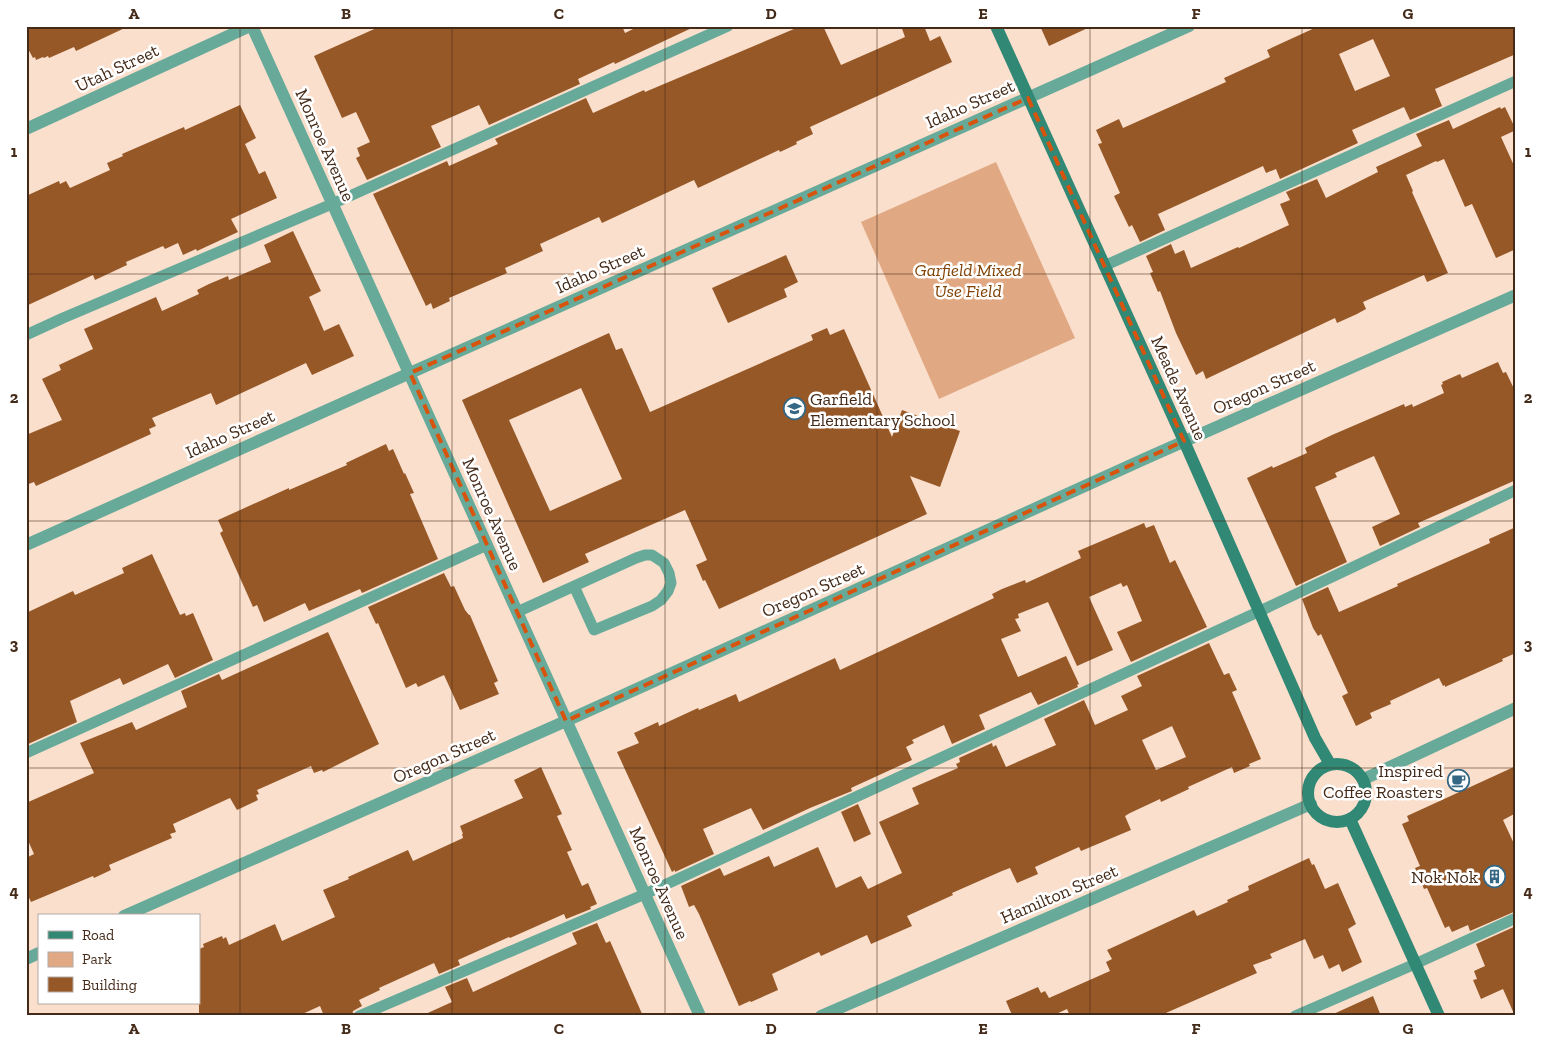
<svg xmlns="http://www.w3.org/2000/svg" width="1542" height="1042" viewBox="0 0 1542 1042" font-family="'Zilla Slab',serif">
  <rect width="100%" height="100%" fill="#fadfcd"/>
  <path fill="#e1a983" d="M 996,162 L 1075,338 L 939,399 L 861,222 Z"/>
  <g fill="#975827" fill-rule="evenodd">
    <path d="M 26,26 L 129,26 L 76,51 L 74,47 L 49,58 L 48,56 L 44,58 L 43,57 L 36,60 L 35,57 L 33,58 L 26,45 Z"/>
    <path d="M 381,26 L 622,26 L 625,33 L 639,26 L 696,26 L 615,64 L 614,62 L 578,79 L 580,84 L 489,125 L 479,105 L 431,126 L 441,147 L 367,180 L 356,158 L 360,156 L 357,148 L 370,142 L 356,112 L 342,118 L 314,56 Z"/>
    <path d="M 801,26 L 823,26 L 841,65 L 905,37 L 901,26 L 924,26 L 930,41 L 940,36 L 952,62 L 810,127 L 813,134 L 796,142 L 797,144 L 780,152 L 779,150 L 698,188 L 694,180 L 602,223 L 599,217 L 540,244 L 543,251 L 505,268 L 507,273 L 449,298 L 450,301 L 433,309 L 431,303 L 426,306 L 373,194 L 447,161 L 449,166 L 498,144 L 495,139 L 586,98 L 593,113 L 644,90 L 645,92 Z"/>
    <path d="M 1040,26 L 1092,26 L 1049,46 Z"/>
    <path d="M 1319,26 L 1516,26 L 1516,54 L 1435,89 L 1442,106 L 1410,120 L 1404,107 L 1352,130 L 1358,143 L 1280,179 L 1276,169 L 1266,173 L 1263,166 L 1158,214 L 1165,230 L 1140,242 L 1132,225 L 1129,227 L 1114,196 L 1120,193 L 1098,144 L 1102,143 L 1096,130 L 1119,119 L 1123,128 L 1226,82 L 1224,78 L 1270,57 L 1267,50 ZM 1373,39 L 1390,76 L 1355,91 L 1339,54 Z"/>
    <path d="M 240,105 L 256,138 L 245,144 L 259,174 L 265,171 L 277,198 L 231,219 L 238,232 L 197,251 L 196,249 L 183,255 L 178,243 L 165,249 L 163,246 L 126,262 L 127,265 L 95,280 L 93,275 L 26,306 L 26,196 L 59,181 L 60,184 L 66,181 L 70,188 L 110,170 L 107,163 L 123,156 L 122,154 L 184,127 L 185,130 Z"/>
    <path d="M 1500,107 L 1501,109 L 1505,107 L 1516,130 L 1501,137 L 1516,170 L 1516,249 L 1496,258 L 1472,204 L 1465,207 L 1444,159 L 1437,162 L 1436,161 L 1406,175 L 1413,191 L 1412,192 L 1448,273 L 1427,282 L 1424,275 L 1363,302 L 1366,309 L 1357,314 L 1337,323 L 1335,318 L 1206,379 L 1203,371 L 1196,375 L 1176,333 L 1160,291 L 1158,292 L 1150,273 L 1153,272 L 1146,256 L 1171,244 L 1175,254 L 1184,250 L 1191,268 L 1238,247 L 1239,248 L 1289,225 L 1280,204 L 1290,200 L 1286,192 L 1317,179 L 1326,198 L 1378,172 L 1376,167 L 1422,146 L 1416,134 L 1449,120 L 1453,129 Z"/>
    <path d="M 293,231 L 321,291 L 309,297 L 324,331 L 339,324 L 354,356 L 312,375 L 306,363 L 216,405 L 211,393 L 152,418 L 156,426 L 149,429 L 151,434 L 36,486 L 34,482 L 26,485 L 26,435 L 62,420 L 42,379 L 61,370 L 59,365 L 93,349 L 84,329 L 156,297 L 162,311 L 199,294 L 197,290 L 209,284 L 228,276 L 229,280 L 271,262 L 264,245 Z"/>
    <path d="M 786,255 L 798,282 L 784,289 L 787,297 L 728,323 L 712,288 Z"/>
    <path d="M 827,328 L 830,335 L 844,329 L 892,437 L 902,410 L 960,431 L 940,487 L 910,476 L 927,514 L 719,609 L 705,580 L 703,581 L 696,565 L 707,560 L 685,510 L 585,554 L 589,562 L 543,583 L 462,400 L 609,333 L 616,350 L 622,348 L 650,412 L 813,340 L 811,335 ZM 581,388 L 622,479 L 550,511 L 509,420 Z"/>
    <path d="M 1498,362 L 1503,373 L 1506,372 L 1516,393 L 1516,480 L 1418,523 L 1420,527 L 1380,546 L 1372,527 L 1400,514 L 1374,456 L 1335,473 L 1337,477 L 1315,487 L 1347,562 L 1296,586 L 1247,478 L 1272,466 L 1273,468 L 1307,453 L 1305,448 L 1332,435 L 1404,404 L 1405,407 L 1412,404 L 1413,407 L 1444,393 L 1441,385 L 1443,384 L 1442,382 L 1460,374 L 1462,378 Z"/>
    <path d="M 386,444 L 389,451 L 393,449 L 404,474 L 405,473 L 414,493 L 410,494 L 438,559 L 362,593 L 360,589 L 309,611 L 305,603 L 264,622 L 257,605 L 253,607 L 220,533 L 223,531 L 218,520 L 289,488 L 289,490 L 347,465 L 346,463 Z"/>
    <path d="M 1144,523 L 1146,528 L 1154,525 L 1170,563 L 1175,560 L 1207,627 L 1131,662 L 1117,632 L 1142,621 L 1127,585 L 1123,587 L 1121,583 L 1089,597 L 1113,650 L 1077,666 L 1048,602 L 1018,614 L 1019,618 L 1015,619 L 1021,631 L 1001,639 L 1018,677 L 1066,656 L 1079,684 L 1077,685 L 1078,687 L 1038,705 L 1031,692 L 979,715 L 985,729 L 952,744 L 944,725 L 912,740 L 914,743 L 906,747 L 912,760 L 851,788 L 852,791 L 810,808 L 763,830 L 751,808 L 703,829 L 714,854 L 675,872 L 675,870 L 672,872 L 617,752 L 639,743 L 634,733 L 658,722 L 659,726 L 698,708 L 699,710 L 736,694 L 739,702 L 835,658 L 840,670 L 994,598 L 992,594 L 1002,589 L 1025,580 L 1026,583 L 1081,558 L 1078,551 Z"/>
    <path d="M 1516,527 L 1516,653 L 1502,659 L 1503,661 L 1445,687 L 1445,685 L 1443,686 L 1439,678 L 1390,701 L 1391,704 L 1370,713 L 1372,718 L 1356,726 L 1342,696 L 1348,693 L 1321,634 L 1318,636 L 1313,628 L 1302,599 L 1328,587 L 1339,612 L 1398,586 L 1397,584 L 1490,543 L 1489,539 Z"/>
    <path d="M 152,554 L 180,615 L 185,613 L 186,616 L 193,613 L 213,660 L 175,678 L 168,664 L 123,685 L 120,678 L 70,701 L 77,722 L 26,745 L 26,613 L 73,591 L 75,595 L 124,573 L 122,568 Z"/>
    <path d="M 444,573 L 451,587 L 454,586 L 465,610 L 469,615 L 470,615 L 498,681 L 494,683 L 499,694 L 460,710 L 444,675 L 418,687 L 416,683 L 406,688 L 378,623 L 376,624 L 368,607 Z"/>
    <path d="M 328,632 L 379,744 L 323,772 L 322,770 L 314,773 L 311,766 L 257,790 L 259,794 L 256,795 L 258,800 L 237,810 L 230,798 L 173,824 L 176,832 L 170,834 L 172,838 L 109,865 L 111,870 L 94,878 L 93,876 L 31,902 L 26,891 L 26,858 L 34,854 L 26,836 L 26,803 L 94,773 L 80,743 L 132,722 L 136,730 L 187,707 L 181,691 L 219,674 L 222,680 Z"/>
    <path d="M 1209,643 L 1224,675 L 1229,673 L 1237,690 L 1232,692 L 1261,759 L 1249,764 L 1250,766 L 1234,773 L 1232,767 L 1188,787 L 1189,789 L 1161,802 L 1160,799 L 1130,813 L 1125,816 L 1131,830 L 1081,851 L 1079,847 L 1035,867 L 1038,874 L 1017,883 L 1010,868 L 1002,871 L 952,893 L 953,895 L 907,916 L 912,926 L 871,944 L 867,935 L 821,956 L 819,952 L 772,974 L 778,990 L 751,1002 L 750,1001 L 739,1006 L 699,914 L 694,905 L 689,907 L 681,886 L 720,868 L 724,876 L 769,856 L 774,867 L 818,847 L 836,888 L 861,876 L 868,889 L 902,873 L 879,822 L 919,804 L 912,788 L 958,768 L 956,764 L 960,762 L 959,758 L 992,743 L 993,747 L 996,745 L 1006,767 L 1056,745 L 1044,719 L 1084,700 L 1095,725 L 1128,710 L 1121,696 L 1142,686 L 1137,676 ZM 1172,726 L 1186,757 L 1156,770 L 1142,740 Z"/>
    <path d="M 1516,766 L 1516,813 L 1503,820 L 1516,848 L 1516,911 L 1470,931 L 1468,925 L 1452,932 L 1449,926 L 1445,928 L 1427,888 L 1424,889 L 1415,868 L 1420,866 L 1402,824 L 1409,821 L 1407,816 Z"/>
    <path d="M 541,767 L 562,814 L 557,816 L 572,850 L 567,852 L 582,886 L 588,883 L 597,904 L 590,907 L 591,909 L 566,919 L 564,914 L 510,938 L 509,937 L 458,960 L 460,965 L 439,974 L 434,963 L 379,988 L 380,990 L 359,1000 L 362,1006 L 353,1011 L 352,1016 L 324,1016 L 320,1006 L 298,1016 L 199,1016 L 199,949 L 204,947 L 203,944 L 222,936 L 223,939 L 226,937 L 229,945 L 275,924 L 282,941 L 335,917 L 323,890 L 349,879 L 348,877 L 408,850 L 413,861 L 463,838 L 462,834 L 463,834 L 460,826 L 523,798 L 514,780 Z"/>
    <path d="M 858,804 L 871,834 L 854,842 L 841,812 Z"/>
    <path d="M 1309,858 L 1312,865 L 1314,864 L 1325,889 L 1338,883 L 1356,924 L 1348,929 L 1362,962 L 1342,972 L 1339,964 L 1329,969 L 1323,955 L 1314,959 L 1305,939 L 1270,954 L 1272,958 L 1253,965 L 1257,973 L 1159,1016 L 1070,1016 L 1067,1009 L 1056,1014 L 1057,1016 L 1011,1016 L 1012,1015 L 1006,1001 L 1038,987 L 1041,993 L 1045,991 L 1049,998 L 1110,971 L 1106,962 L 1112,959 L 1107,950 L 1194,910 L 1197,916 L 1228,902 L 1227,900 L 1249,890 L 1248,886 Z"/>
    <path d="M 597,923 L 606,943 L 610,941 L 643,1016 L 421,1016 L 452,1002 L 445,987 L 467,978 L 473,992 L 577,944 L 572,933 Z"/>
    <path d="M 1516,926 L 1516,1016 L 1515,1016 L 1503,989 L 1481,999 L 1473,980 L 1477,979 L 1474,971 L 1485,966 L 1476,944 Z"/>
    <path d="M 1373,996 L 1381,1016 L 1329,1016 Z"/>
  </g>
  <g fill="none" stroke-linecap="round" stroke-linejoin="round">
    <g stroke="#67aa99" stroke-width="11">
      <path d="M 1104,266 L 1516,81"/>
      <path d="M 26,335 L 63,318 L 332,204 L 728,26"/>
      <path d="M 517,612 L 636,558 L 645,555 L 652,555 L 664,563 L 669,573 L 671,583 L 668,591 L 661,600 L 652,606 L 594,630 L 574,586"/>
      <path d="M 26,753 L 487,545"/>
      <path d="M 359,1016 L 645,894 L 1260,611 L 1516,490"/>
      <path d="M 1295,1016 L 1415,964 L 1516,918"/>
    </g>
    <g stroke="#67aa99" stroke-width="12">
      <path d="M 26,545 L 410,373"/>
      <path d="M 1364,779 L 1516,708"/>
      <path d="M 821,1016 L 1311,804"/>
    </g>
    <g stroke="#67aa99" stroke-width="12">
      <path d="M 252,26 L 700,1016"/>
      <path d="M 26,129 L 250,26"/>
      <path d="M 410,373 L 1189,26"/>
      <path d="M 124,916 L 566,721 L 1151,456 L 1516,295"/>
      <path d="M 26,959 L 39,953"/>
    </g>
    <g stroke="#308875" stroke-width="12">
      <path d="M 996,26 L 1184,441 L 1315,738 L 1330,764"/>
      <circle cx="1337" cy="793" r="29"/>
      <path d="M 1350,819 L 1439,1016"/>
    </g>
  </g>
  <path fill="none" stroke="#d8540d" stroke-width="4" stroke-dasharray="10 6" stroke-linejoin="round" d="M 1028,98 L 1184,441 L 566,721 L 410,373 Z"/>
  <path fill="none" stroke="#442a18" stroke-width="1" stroke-opacity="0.55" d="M 240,26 L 240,1016M 452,26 L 452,1016M 665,26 L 665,1016M 877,26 L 877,1016M 1090,26 L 1090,1016M 1302,26 L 1302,1016M 26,274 L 1516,274M 26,521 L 1516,521M 26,768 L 1516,768"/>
  <defs>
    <symbol id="school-ring" viewBox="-11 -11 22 22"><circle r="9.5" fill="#fff" stroke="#346784" stroke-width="1.5"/><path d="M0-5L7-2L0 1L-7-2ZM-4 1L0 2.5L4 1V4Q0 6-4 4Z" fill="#346784"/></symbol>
    <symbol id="cafe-ring" viewBox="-11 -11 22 22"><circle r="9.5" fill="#fff" stroke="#346784" stroke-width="1.5"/><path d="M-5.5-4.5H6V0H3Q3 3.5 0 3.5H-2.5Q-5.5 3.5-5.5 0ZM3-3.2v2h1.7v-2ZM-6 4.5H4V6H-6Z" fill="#346784"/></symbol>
    <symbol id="building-ring" viewBox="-11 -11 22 22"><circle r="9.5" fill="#fff" stroke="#346784" stroke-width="1.5"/><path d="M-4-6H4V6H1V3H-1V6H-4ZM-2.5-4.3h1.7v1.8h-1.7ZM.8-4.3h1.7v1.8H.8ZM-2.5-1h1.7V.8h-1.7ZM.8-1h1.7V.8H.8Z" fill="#346784"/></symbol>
  </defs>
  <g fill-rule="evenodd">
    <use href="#school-ring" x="782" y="396" width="25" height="25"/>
    <use href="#cafe-ring" x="1446" y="768" width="25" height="25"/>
    <use href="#building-ring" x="1482" y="864" width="25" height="25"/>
  </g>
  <g text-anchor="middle" stroke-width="5" stroke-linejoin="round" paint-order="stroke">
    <g font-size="18" fill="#442a18" stroke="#fff">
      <text transform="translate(117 68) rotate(-25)" y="6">Utah Street</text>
      <text transform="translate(970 104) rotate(-24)" y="6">Idaho Street</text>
      <text transform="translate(325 145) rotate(66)" y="6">Monroe Avenue</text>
      <text transform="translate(600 269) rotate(-24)" y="6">Idaho Street</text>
      <text transform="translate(1264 387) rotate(-24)" y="6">Oregon Street</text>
      <text transform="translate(1179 388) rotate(66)" y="6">Meade Avenue</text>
      <text transform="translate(230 434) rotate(-24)" y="6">Idaho Street</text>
      <text transform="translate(492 514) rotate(66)" y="6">Monroe Avenue</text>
      <text transform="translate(813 590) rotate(-24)" y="6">Oregon Street</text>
      <text transform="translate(444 756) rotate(-24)" y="6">Oregon Street</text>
      <text transform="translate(659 883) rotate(66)" y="6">Monroe Avenue</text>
      <text transform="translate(1059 894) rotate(-23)" y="6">Hamilton Street</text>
    </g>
    <g font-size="18" font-style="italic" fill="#804205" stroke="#fff">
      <text x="968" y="276">Garfield Mixed<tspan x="968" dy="21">Use Field</tspan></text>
    </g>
    <g font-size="18" fill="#442a18" stroke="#fff" text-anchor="end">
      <text x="810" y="405" text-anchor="start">Garfield<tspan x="810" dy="21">Elementary School</tspan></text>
      <text x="1443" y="777">Inspired<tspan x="1443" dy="21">Coffee Roasters</tspan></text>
      <text x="1478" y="883">Nok Nok</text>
    </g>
  </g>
  <rect width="1542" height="1042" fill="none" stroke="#ffffff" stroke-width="55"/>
  <rect x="38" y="914" width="162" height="90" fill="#ffffff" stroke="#b4aaa3"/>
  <rect x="48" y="931" width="25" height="8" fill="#308875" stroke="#b4aaa3"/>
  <text x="82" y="940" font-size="15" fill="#442a18">Road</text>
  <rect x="48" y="952" width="25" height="15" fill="#e1a983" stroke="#b4aaa3"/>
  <text x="82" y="964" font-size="15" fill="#442a18">Park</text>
  <rect x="48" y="977" width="25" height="15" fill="#975827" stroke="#b4aaa3"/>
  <text x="82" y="990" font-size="15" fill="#442a18">Building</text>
  <rect x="28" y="28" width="1486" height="986" fill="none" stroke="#442a18" stroke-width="2"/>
  <g font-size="16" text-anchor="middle" font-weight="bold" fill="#442a18">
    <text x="134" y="19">A</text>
    <text x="346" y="19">B</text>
    <text x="559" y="19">C</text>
    <text x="771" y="19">D</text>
    <text x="983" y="19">E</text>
    <text x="1196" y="19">F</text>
    <text x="1408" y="19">G</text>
    <text x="14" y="157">1</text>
    <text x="1528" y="157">1</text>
    <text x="14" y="403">2</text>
    <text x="1528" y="403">2</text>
    <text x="14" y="650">3</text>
    <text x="1528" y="650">3</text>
    <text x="14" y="897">4</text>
    <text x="1528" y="897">4</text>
    <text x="134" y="1034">A</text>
    <text x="346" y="1034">B</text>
    <text x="559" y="1034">C</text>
    <text x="771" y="1034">D</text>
    <text x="983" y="1034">E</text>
    <text x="1196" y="1034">F</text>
    <text x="1408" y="1034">G</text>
  </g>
</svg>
